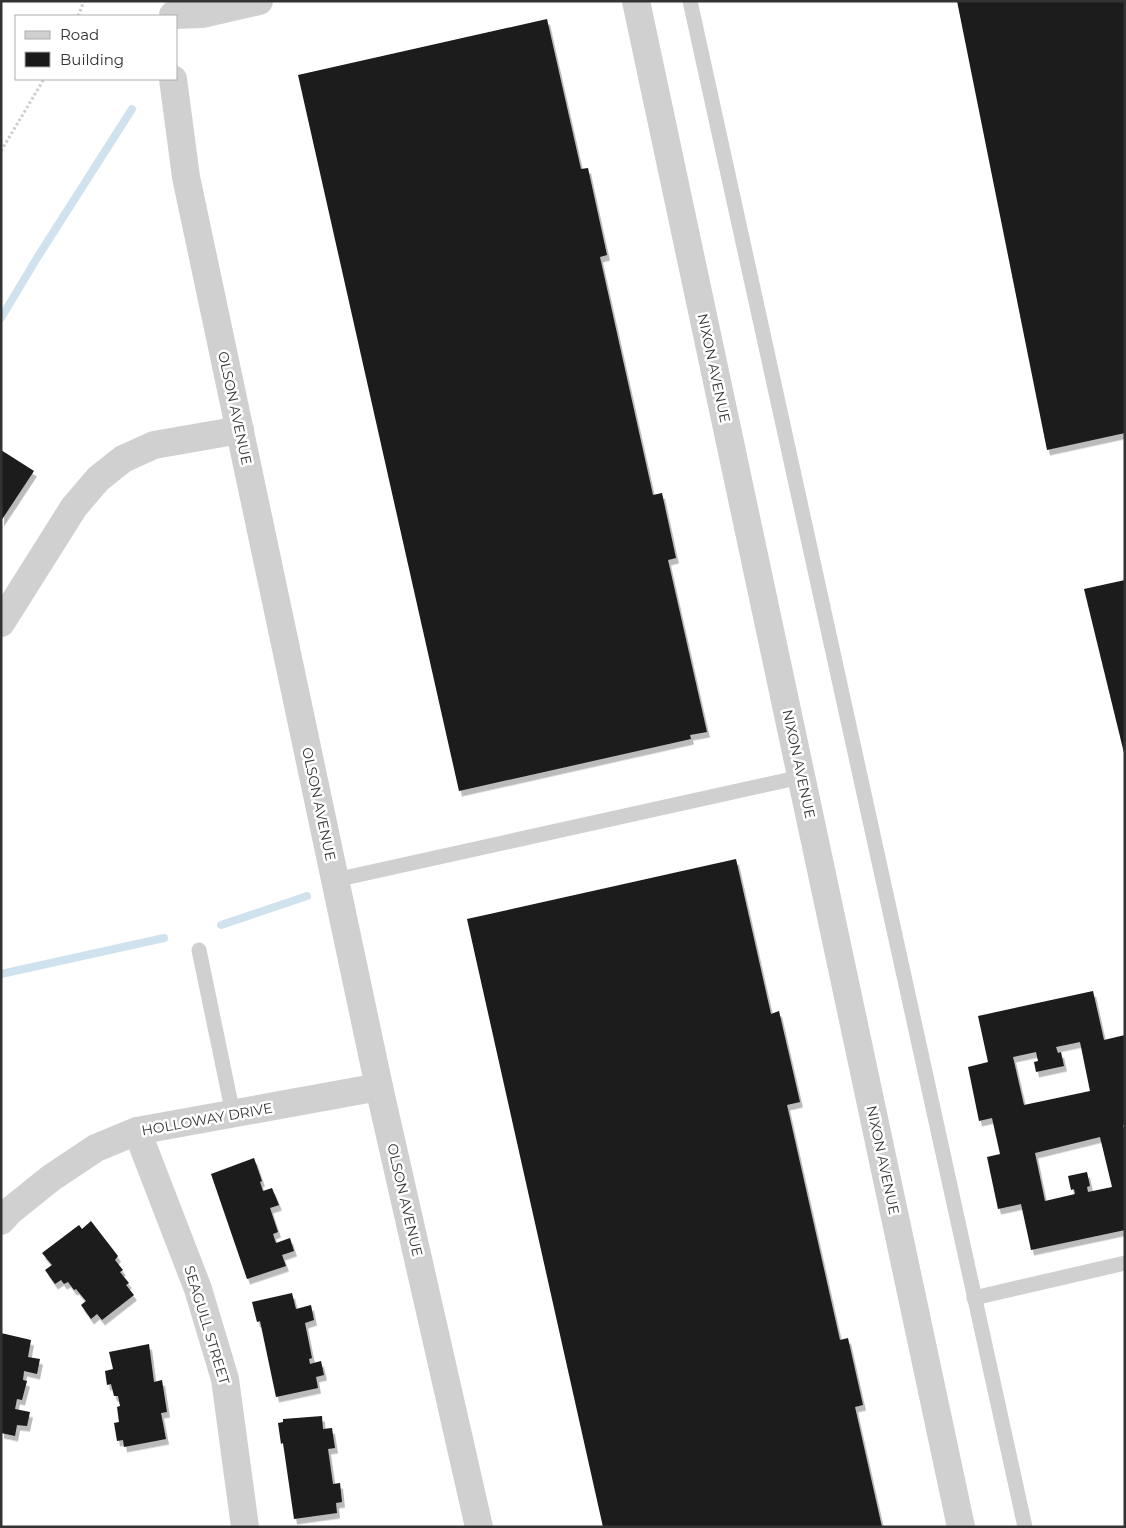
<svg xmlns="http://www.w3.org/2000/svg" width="1126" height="1528" viewBox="0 0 1126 1528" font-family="Montserrat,sans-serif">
  <defs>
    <filter id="shadow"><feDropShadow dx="3" dy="5.5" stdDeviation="0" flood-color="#0004"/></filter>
  </defs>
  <rect width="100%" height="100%" fill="#fff"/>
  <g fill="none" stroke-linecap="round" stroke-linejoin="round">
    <g stroke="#cfe2ee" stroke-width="8">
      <path d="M 1,318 L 37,258 L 132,109"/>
      <path d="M 221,925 L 307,896"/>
      <path d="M 1,974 L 164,938"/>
    </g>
  </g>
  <g fill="#1a1a1a" fill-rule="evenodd" filter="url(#shadow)">
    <path d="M 957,1 L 1125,1 L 1125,433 L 1047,450 Z"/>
    <path d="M 547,19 L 581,169 L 588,168 L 607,255 L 600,257 L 653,495 L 662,493 L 676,558 L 668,560 L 707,732 L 690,735 L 691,739 L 459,791 L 298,75 Z"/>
    <path d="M 1,450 L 34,471 L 1,521 Z"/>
    <path d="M 1125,580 L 1125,753 L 1124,753 L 1084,589 Z"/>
    <path d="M 736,859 L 771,1014 L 779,1011 L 800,1102 L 787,1105 L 840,1340 L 848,1338 L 863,1405 L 855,1407 L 882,1527 L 603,1527 L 467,919 Z"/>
    <path d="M 1093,991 L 1104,1040 L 1125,1035 L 1125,1125 L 1123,1125 L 1125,1132 L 1125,1230 L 1031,1250 L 1021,1204 L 998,1209 L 987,1157 L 1000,1154 L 992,1118 L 979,1121 L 968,1067 L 988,1062 L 978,1016 ZM 1080,1042 L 1090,1091 L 1024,1105 L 1013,1057 L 1036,1052 L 1038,1061 L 1034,1062 L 1036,1072 L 1064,1066 L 1061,1052 L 1058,1053 L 1056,1047 ZM 1100,1137 L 1112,1187 L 1088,1192 L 1087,1187 L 1090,1186 L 1087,1172 L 1068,1176 L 1071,1190 L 1074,1189 L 1075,1194 L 1045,1201 L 1035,1153 Z"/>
    <path d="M 254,1158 L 262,1181 L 260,1182 L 263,1191 L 272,1188 L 279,1205 L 270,1208 L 278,1232 L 273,1234 L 276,1243 L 290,1238 L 294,1251 L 282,1255 L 286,1266 L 247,1279 L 211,1174 Z"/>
    <path d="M 91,1221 L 118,1256 L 115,1260 L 123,1270 L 120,1272 L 129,1283 L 126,1285 L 134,1295 L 102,1320 L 97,1314 L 91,1319 L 81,1305 L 86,1301 L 76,1289 L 74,1290 L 68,1282 L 64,1284 L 61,1280 L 55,1284 L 45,1270 L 52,1265 L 42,1253 L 79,1225 L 82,1229 Z"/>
    <path d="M 292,1293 L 296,1309 L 311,1305 L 314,1320 L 305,1323 L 312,1358 L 309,1359 L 310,1364 L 321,1361 L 324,1375 L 316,1377 L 318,1388 L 276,1397 L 260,1321 L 257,1322 L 252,1302 Z"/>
    <path d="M 1,1333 L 31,1340 L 28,1357 L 40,1359 L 37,1374 L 24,1371 L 23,1380 L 27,1381 L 22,1400 L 17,1399 L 15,1409 L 30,1412 L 27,1426 L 17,1425 L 15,1436 L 1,1433 Z"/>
    <path d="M 149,1344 L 154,1382 L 162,1380 L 167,1412 L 161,1413 L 166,1439 L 124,1447 L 123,1440 L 117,1441 L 114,1423 L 119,1422 L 117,1407 L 120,1406 L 118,1396 L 114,1396 L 111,1384 L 107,1385 L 105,1371 L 113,1369 L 109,1352 Z"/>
    <path d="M 322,1416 L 323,1429 L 332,1428 L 335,1448 L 328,1449 L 333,1484 L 340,1483 L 342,1502 L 336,1503 L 337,1513 L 294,1519 L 283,1443 L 281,1444 L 278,1423 L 283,1422 L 283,1419 Z"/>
  </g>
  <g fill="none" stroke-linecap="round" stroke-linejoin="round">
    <g stroke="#cdcdcd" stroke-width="3" stroke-dasharray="2.5 2.5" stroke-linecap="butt">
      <path d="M 78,16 L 84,1"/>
      <path d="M 1,151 L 44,79"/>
    </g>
    <g stroke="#d0d0d0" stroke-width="15">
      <path d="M 690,1 L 1025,1527"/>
      <path d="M 335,880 L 801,777"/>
      <path d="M 199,950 L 233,1114"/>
      <path d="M 974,1298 L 1125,1263"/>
    </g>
    <g stroke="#d0d0d0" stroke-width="28">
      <path d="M 636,1 L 961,1527"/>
      <path d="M 173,15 L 202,14 L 259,1"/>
      <path d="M 173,79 L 186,177 L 379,1087 L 479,1527"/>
      <path d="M 1,623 L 74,507 L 98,479 L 123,459 L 154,445 L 240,430"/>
      <path d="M 137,1131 L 198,1289 L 225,1379 L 245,1527"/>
      <path d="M 1,1221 L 10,1211 L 51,1178 L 96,1148 L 137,1131 L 379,1087"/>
    </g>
  </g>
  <g text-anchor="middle" stroke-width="5" stroke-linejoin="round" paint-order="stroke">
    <g font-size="14" fill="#333" stroke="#fff">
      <text transform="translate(714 368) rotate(78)" y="5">NIXON AVENUE</text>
      <text transform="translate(235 408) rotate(78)" y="5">OLSON AVENUE</text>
      <text transform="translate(799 764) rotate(78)" y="5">NIXON AVENUE</text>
      <text transform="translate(319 804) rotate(78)" y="5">OLSON AVENUE</text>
      <text transform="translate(207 1119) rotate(-10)" y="5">HOLLOWAY DRIVE</text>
      <text transform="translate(883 1160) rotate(78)" y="5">NIXON AVENUE</text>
      <text transform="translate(405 1200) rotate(77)" y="5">OLSON AVENUE</text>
      <text transform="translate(207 1325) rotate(73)" y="5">SEAGULL STREET</text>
    </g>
  </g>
  <rect width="1126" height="1528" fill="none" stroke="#333333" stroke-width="5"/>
  <rect x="15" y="15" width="162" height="65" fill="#ffffff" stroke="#adadad"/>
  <rect x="25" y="31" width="25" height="8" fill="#d0d0d0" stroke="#adadad"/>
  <text x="60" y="40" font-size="15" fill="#333333">Road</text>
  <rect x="25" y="52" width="25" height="15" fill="#1a1a1a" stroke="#adadad"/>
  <text x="60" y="65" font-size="15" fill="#333333">Building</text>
</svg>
